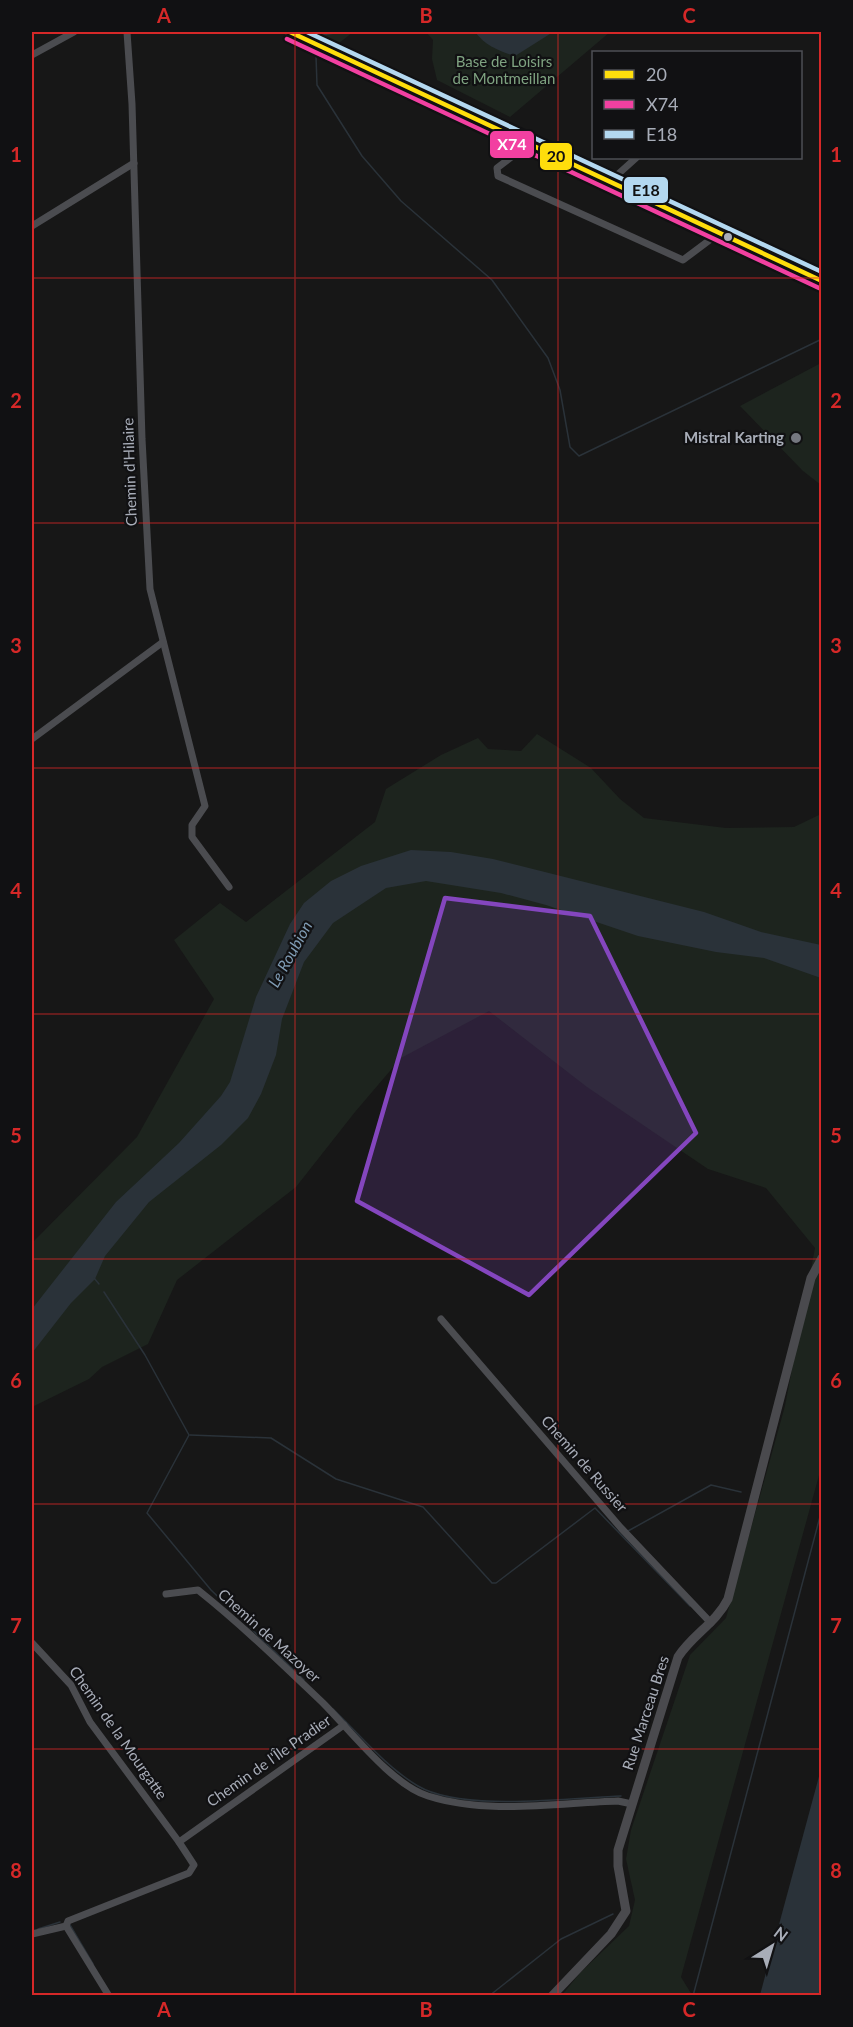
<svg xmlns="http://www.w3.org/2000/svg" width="853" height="2027" viewBox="0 0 853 2027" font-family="Lato,sans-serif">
  <rect width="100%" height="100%" fill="#171717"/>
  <g fill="#1d241e">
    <path d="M 316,32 L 353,32 L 334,47 Z"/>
    <path d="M 426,32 L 610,32 L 510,117 L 437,80 L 432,59 L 433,40 Z"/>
    <path d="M 821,363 L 821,485 L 803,471 L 740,406 Z"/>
    <path d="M 537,734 L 591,768 L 620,799 L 644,818 L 726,828 L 794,827 L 821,814 L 821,1468 L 681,1977 L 692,1995 L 562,1995 L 580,1973 L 629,1926 L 635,1900 L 626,1859 L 631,1830 L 690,1655 L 726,1618 L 785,1406 L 815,1248 L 766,1188 L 708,1169 L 587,1087 L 489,1011 L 401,1058 L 355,1112 L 296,1187 L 177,1280 L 148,1344 L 102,1367 L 89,1379 L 32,1407 L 32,1243 L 137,1137 L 214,999 L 174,940 L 220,903 L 246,922 L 375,822 L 386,789 L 441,755 L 478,738 L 488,749 L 521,751 Z"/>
  </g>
  <g fill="#2a3239">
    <path d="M 475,32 L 553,32 L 515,56 C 499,51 486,46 475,32 Z"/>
    <path d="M 411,850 L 451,852 L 493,859 L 704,912 L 761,932 L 821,945 L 821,978 L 764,958 L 716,952 L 638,936 L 546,905 L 501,893 L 426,881 L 386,888 L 333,923 L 304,962 L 282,1019 L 276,1055 L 261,1094 L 248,1118 L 221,1145 L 149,1202 L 105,1256 L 95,1279 L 71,1303 L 32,1353 L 32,1309 L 116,1202 L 179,1143 L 221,1096 L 230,1082 L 256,997 L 290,924 L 304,903 L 331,881 L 361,866 Z"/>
    <path d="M 821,1769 L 821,1995 L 760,1995 Z"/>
  </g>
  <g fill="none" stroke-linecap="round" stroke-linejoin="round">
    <g stroke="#2a3239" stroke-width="1.5">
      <path d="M 311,32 L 323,35 L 340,32"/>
      <path d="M 316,56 L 317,85 L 362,156 L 401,201 L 492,280 L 548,358 L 560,390 L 570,447 L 579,456 L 822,339"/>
      <path d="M 94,1278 L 99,1284"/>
      <path d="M 104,1292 L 145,1355 L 189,1435 L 147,1513 L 211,1590 L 304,1680"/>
      <path d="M 190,1435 L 271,1438 L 336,1479 L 423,1507 L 492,1583 L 496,1583 L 595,1508 L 690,1606"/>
      <path d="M 628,1531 L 711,1485 L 741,1492"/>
      <path d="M 333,1709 C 360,1735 386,1767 418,1786 C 462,1812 569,1798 621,1796"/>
      <path d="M 70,1925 L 93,1964"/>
      <path d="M 38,1929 L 60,1922"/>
      <path d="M 489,1996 L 561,1939 L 613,1914"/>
      <path d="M 693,1996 L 822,1509"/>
    </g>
    <g stroke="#4b4c50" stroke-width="7">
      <path d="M 127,32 L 132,104 L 142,439 L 150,589 L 205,806 L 192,825 L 192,837 L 229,887"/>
      <path d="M 32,55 L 74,32"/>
      <path d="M 520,140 L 514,155 L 497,168 L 498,176 L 683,260 L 719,233"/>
      <path d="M 613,183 L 616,176 L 636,158"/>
      <path d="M 32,226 L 134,163"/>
      <path d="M 32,739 L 163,642"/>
      <path d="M 441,1319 L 621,1528 L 711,1623"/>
      <path d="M 166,1594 L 198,1590 C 242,1625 282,1664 323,1703 C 350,1730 392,1785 428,1796 C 487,1815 557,1803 618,1801 L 632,1804"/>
      <path d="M 32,1643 L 71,1685 L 90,1722 L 179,1842"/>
      <path d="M 32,1934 L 66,1926"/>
      <path d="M 109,1996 L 66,1926 L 68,1921 L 189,1873 L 194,1865 L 179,1842 L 344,1725"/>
    </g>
    <path stroke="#4a4a4e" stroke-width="9" d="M 552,1996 L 611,1934 L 626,1911 L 618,1866 L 618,1850 L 678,1657 C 692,1635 716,1623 728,1599 L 811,1278 L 822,1258"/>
    <path stroke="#4d4f52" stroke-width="10" d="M 290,32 L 822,281"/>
    <defs>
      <path id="bus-1" d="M 290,32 L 822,281"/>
      <path id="bus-2" d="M 287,39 L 819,288"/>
      <path id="bus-3" d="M 307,32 L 822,272"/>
    </defs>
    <use href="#bus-1" stroke="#111113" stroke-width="9"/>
    <use href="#bus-2" stroke="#111113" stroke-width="9"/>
    <use href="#bus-3" stroke="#111113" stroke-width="9"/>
    <use href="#bus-1" stroke="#ffde0c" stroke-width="4.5"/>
    <use href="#bus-2" stroke="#f240a1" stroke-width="4.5"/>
    <use href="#bus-3" stroke="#b3d8f0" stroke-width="4.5"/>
  </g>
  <path fill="#8446be" fill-opacity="0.2" stroke="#8446be" stroke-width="4.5" stroke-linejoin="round" d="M 445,898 L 590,916 L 696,1133 L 529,1295 L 357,1201 Z"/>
  <path fill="none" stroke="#d62828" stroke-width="1.5" stroke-opacity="0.55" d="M 295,32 L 295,1996M 558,32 L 558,1996M 32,278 L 822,278M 32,523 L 822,523M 32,768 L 822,768M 32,1014 L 822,1014M 32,1259 L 822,1259M 32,1504 L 822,1504M 32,1749 L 822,1749"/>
  <circle fill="#a8adb8" stroke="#111113" stroke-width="2" cx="728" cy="237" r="5"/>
  <circle fill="#757880" stroke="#111113" stroke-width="2" cx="796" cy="438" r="6"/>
  <g text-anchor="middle" stroke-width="4.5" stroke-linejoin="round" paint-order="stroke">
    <g font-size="15" fill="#7fa381" stroke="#111113">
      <text x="504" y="67">Base de Loisirs<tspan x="504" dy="17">de Montmeillan</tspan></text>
    </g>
    <g font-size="15" font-weight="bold" fill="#a8adb8" stroke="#111113" text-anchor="end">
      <text x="784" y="443">Mistral Karting</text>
    </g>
    <g font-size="15" fill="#a8adb8" stroke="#111113">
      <text transform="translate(130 472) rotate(-92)" y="5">Chemin d'Hilaire</text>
      <text transform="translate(584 1464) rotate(49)" y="5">Chemin de Russier</text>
      <text transform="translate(269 1636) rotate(42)" y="5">Chemin de Mazoyer</text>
      <text transform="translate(646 1713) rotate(-72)" y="5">Rue Marceau Bres</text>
      <text transform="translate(118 1733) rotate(55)" y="5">Chemin de la Mourgatte</text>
      <text transform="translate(269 1761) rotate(-35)" y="5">Chemin de l'Île Pradier</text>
    </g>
    <g font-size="16" font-style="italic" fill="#7f9bb3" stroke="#111113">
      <text transform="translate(290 954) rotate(-61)" y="6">Le Roubion</text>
    </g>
  </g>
  <g stroke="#111113" stroke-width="2">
    <rect x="489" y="130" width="46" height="29" rx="6" fill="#f240a1"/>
    <rect x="539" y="142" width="34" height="29" rx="6" fill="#ffde0c"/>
    <rect x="623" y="176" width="46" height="28" rx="6" fill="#b3d8f0"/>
  </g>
  <g font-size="16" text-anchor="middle" font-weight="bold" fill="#fff">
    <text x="512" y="150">X74</text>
  </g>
  <g font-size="16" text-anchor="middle" font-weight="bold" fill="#111">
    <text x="556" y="162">20</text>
    <text x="646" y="196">E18</text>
  </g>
  <rect width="853" height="2027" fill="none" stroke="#111113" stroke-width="66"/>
  <rect x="592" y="51" width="210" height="108" fill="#111113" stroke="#4d4f55" stroke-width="1.5"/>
  <rect x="604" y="70" width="30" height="9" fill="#ffde0c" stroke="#4d4f55" stroke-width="1.5"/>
  <text x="646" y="81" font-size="18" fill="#a8adb8">20</text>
  <rect x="604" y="100" width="30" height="9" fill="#f240a1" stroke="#4d4f55" stroke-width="1.5"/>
  <text x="646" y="111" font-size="18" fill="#a8adb8">X74</text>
  <rect x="604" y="130" width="30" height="9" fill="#b3d8f0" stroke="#4d4f55" stroke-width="1.5"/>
  <text x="646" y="141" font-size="18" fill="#a8adb8">E18</text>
  <g transform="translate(772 1946) rotate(37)" stroke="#111113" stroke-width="4.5" paint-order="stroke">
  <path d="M0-4.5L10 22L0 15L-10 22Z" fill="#a8adb8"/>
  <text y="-9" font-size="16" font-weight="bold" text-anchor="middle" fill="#a8adb8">N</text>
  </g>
  <rect x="33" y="33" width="787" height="1961" fill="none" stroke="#d62828" stroke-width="2"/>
  <g font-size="20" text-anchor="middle" font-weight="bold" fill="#d62828">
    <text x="164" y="23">A</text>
    <text x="426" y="23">B</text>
    <text x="689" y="23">C</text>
    <text x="16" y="162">1</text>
    <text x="836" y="162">1</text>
    <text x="16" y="408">2</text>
    <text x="836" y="408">2</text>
    <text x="16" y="653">3</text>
    <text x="836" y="653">3</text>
    <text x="16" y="898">4</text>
    <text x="836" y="898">4</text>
    <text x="16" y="1143">5</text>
    <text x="836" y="1143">5</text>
    <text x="16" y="1388">6</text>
    <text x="836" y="1388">6</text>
    <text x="16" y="1633">7</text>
    <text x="836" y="1633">7</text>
    <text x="16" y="1878">8</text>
    <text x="836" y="1878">8</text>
    <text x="164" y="2017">A</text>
    <text x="426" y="2017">B</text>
    <text x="689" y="2017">C</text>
  </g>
</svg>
